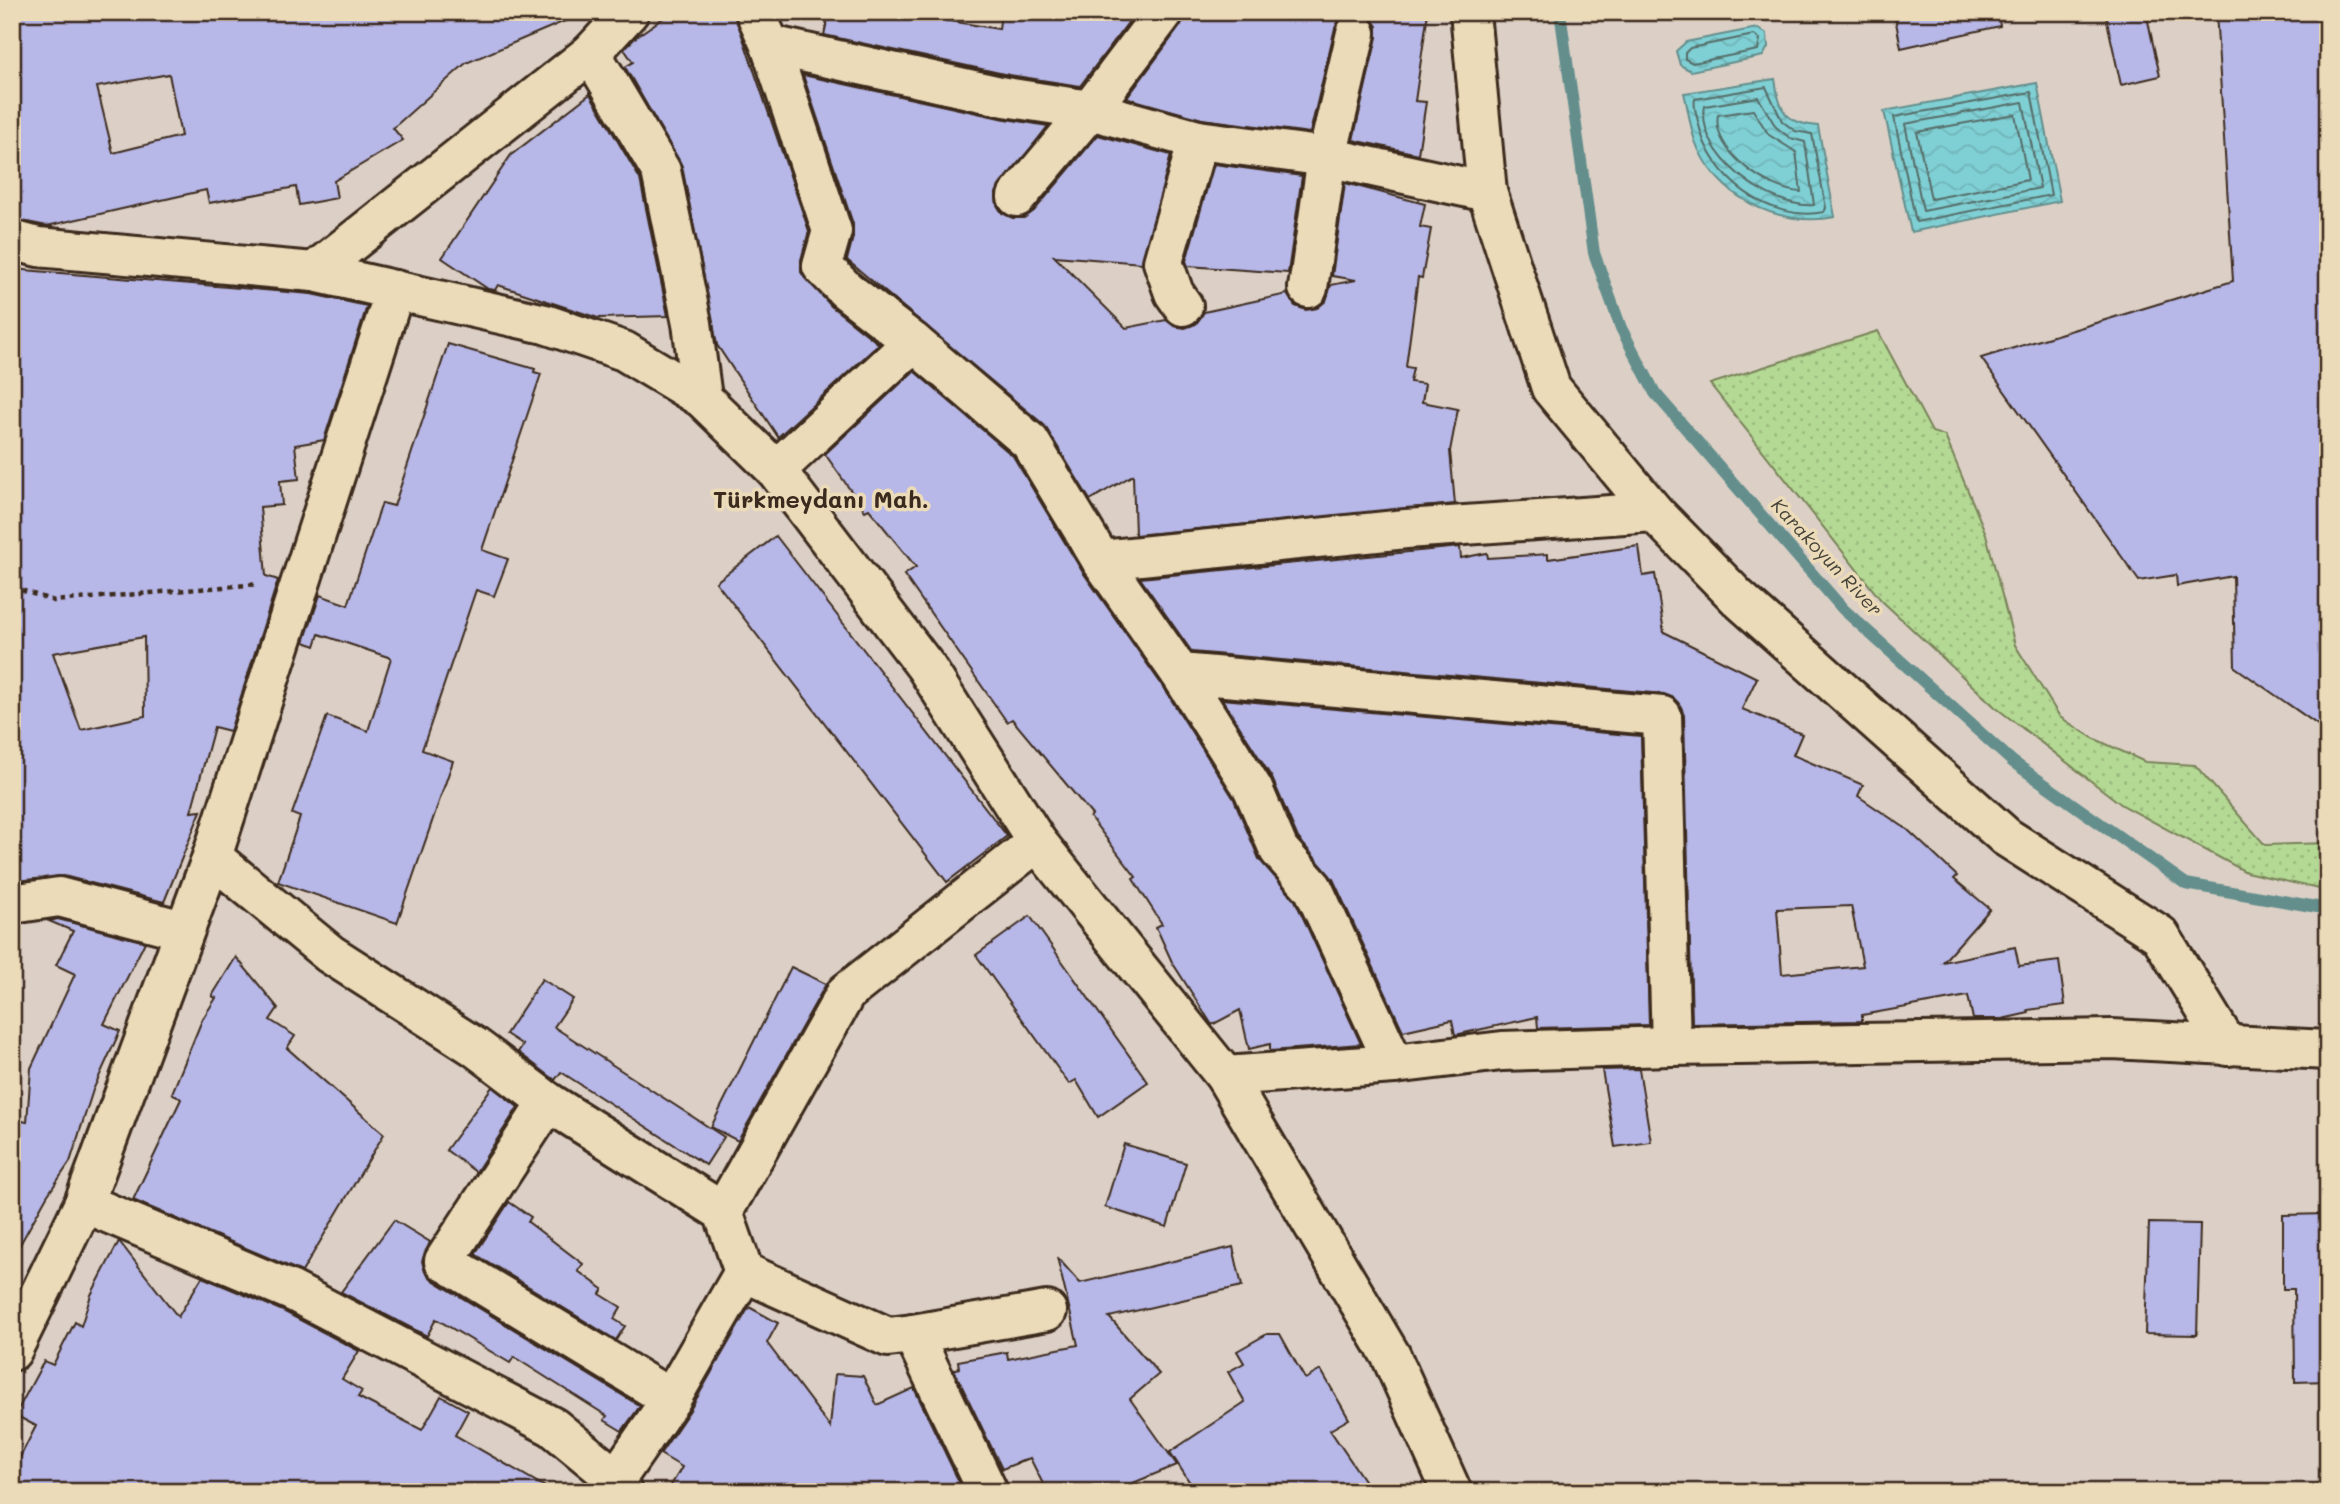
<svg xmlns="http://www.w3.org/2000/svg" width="2340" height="1504" viewBox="0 0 2340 1504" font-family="Mali,sans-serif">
  <defs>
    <pattern id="grass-dots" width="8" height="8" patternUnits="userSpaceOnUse" patternTransform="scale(1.75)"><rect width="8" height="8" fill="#b4d994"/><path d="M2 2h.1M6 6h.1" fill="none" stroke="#9cba7f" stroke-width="1.8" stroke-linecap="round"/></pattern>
    <pattern id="water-waves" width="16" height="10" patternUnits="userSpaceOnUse" patternTransform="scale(1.75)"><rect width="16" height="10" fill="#7fd0d5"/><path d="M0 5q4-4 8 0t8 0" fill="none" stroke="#6fb3b6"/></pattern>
  </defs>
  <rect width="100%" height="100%" fill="#dcd0c6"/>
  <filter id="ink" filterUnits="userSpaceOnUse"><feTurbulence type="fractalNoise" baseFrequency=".0143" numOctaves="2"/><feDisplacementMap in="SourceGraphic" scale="14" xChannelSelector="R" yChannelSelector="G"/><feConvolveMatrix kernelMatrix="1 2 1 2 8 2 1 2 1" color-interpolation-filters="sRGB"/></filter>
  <g filter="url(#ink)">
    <path fill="url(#grass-dots)" stroke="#788259" stroke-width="2" d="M 1878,331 L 1932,432 L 1945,436 L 1986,534 L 2015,645 L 2060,717 L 2093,738 L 2145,762 L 2195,765 L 2265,845 L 2328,843 L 2328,891 L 2246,872 L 2122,805 L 1995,707 L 1881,600 L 1710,384 Z"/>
    <g fill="url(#water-waves)" stroke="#648e8c" stroke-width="2">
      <path d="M 1757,28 L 1767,34 L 1768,47 L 1763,56 L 1691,71 L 1680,65 L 1676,51 L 1686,42 Z"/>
      <path d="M 1775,79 C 1780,111 1784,123 1818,126 L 1835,217 C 1779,228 1715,197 1695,141 C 1690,126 1688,108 1684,93 Z"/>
      <path d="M 2037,83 L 2060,201 L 1911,232 L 1884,111 Z"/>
    </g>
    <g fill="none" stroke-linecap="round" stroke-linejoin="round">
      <g stroke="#566c67" stroke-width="2">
        <path d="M 1754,35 L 1760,39 L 1758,50 L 1693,63 L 1685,59 L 1685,53 L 1690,48 Z"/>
        <path d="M 1766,87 L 1782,121 L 1795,131 L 1812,134 L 1826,208 L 1824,212 C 1769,223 1710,177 1699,125 C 1697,116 1693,107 1695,99 Z"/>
        <path d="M 2031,92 L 2051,195 L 1916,222 L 1894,117 Z"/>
        <path d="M 1758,97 L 1776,127 L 1790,138 L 1805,142 L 1814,205 C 1770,209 1695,154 1705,106 Z"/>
        <path d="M 2023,102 L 2040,188 L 1923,211 L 1905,124 Z"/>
        <path d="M 1753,110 L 1769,135 L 1796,152 L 1801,192 C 1769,191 1711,151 1718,115 Z"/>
        <path d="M 2015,114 L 2028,180 L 1931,199 L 1917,132 Z"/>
      </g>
      <path stroke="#648e8c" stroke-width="12" d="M 1560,12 L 1594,253 L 1621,328 L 1655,393 L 1843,609 L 2013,762 L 2186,884 L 2328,909"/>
    </g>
    <g fill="#b7b7e8" stroke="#3b2a1e" stroke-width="2" fill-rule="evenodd">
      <path d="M 12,12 L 586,12 L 466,63 L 393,128 L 403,140 L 334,181 L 337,198 L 299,205 L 296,187 L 209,203 L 206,190 L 47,226 L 12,219 ZM 169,74 L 181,136 L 113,153 L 97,87 Z"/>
      <path d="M 672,12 L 734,12 L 809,231 L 801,260 L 801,272 L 831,306 L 879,344 L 778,437 L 717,345 L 682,166 L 625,67 L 633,62 L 624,49 L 637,36 Z"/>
      <path d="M 829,12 L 896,12 L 999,29 L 1001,12 L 1136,12 L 1080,86 L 1009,75 L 824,35 Z"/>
      <path d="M 1185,12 L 1349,12 L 1340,19 L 1335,28 L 1310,133 L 1202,119 L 1127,98 L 1181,25 Z"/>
      <path d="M 1362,12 L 1428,12 L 1415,101 L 1426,102 L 1418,154 L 1353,140 L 1377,37 L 1377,26 L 1371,18 Z"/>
      <path d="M 1894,12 L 1998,12 L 2000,26 L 1901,48 Z"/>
      <path d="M 2105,12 L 2146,12 L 2160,76 L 2121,85 Z"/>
      <path d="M 2216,12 L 2328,12 L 2328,732 L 2235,667 L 2233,576 L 2177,586 L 2176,575 L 2139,581 L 1981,358 L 2233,281 Z"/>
      <path d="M 803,75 L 1000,118 L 1048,126 L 996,193 L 997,205 L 1002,213 L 1013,218 L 1024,218 L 1034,211 L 1098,135 L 1171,155 L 1142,263 L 1054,256 L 1126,328 L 1166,320 L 1174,326 L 1185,328 L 1196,324 L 1204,312 L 1287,294 L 1295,306 L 1306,310 L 1317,308 L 1326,301 L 1331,285 L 1356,280 L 1332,276 L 1345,183 L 1425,204 L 1420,227 L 1431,229 L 1422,278 L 1418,277 L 1406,367 L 1413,368 L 1410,382 L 1425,384 L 1422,402 L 1458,409 L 1450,451 L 1455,504 L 1135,535 L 1133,475 L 1090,500 L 1044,425 L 847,260 L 853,237 L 853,224 Z"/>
      <path d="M 590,94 L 640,179 L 668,316 L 598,318 L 498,285 L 495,290 L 488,289 L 442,258 L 511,155 Z"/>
      <path d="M 1214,164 L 1302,176 L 1288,273 L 1188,266 L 1186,261 Z"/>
      <path d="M 12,269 L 311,294 L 367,306 L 324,440 L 295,445 L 299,479 L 280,481 L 282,505 L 260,507 L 266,576 L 278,580 L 230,731 L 214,727 L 191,812 L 201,811 L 164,902 L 64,876 L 16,881 L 12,860 ZM 144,637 L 145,716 L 81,730 L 53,653 Z"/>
      <path d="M 448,344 L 535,369 L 534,372 L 541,374 L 482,550 L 508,559 L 494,596 L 476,590 L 422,750 L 453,761 L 397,923 L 278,882 L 300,817 L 292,814 L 327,716 L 368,731 L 391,658 L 319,634 L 315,646 L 304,642 L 320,595 L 348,605 L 382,503 L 394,506 Z"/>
      <path d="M 914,371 L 1013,456 L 1082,571 L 1162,685 L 1234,799 L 1259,859 L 1295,900 L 1361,1044 L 1270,1051 L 1270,1044 L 1249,1049 L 1240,1010 L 1212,1025 L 1172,962 L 1156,927 L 1162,924 L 1133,879 L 1136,877 L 1090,817 L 1092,815 L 1012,719 L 1007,722 L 904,575 L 916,567 L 869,509 L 865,511 L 825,454 Z"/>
      <path d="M 776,536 L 1007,836 L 947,882 L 716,582 Z"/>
      <path d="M 1639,546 L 1643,576 L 1655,574 L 1664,632 L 1757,678 L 1742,709 L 1802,734 L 1793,755 L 1863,785 L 1858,796 L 1908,830 L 1957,876 L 1954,879 L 1990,909 L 1943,962 L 2015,947 L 2019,966 L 2059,961 L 2065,1005 L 2028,1010 L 2029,1013 L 2002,1019 L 1973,1019 L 1968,996 L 1862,1015 L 1862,1021 L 1692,1024 L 1684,715 L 1674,698 L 1664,694 L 1192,652 L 1140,578 L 1460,547 L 1461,558 L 1487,553 L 1488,558 L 1548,554 L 1548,559 ZM 1851,906 L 1863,966 L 1782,974 L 1777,909 Z"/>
      <path d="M 1222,699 L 1641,736 L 1649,1025 L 1538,1028 L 1537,1017 L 1455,1035 L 1452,1020 L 1403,1031 L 1333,879 L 1298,838 L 1272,778 Z"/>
      <path d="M 1030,916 L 1148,1082 L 1098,1117 L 1076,1080 L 1069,1084 L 976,955 Z"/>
      <path d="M 58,919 L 145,942 L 104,1024 L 120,1031 L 93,1090 L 70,1162 L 47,1196 L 12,1259 L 12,1119 L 27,1122 L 31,1068 L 75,974 L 56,965 L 73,931 L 49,921 Z"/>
      <path d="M 236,957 L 278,1008 L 270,1020 L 295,1036 L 287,1048 L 384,1134 L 302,1272 L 133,1200 L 181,1099 L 172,1093 L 202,1020 L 216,998 L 212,996 Z"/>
      <path d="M 791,967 L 826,984 L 738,1141 L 711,1127 Z"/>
      <path d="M 542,979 L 573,999 L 554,1027 L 724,1137 L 706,1165 L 561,1072 L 555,1080 L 518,1052 L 523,1045 L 506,1034 Z"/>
      <path d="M 1639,1069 L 1651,1142 L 1615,1147 L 1602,1070 Z"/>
      <path d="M 492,1087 L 518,1107 L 476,1172 L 446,1150 Z"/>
      <path d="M 1124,1144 L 1186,1163 L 1167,1227 L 1105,1207 Z"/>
      <path d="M 509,1202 L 531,1217 L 528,1222 L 583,1264 L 578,1271 L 603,1289 L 600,1294 L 621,1307 L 614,1319 L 625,1326 L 616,1340 L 475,1254 Z"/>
      <path d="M 2328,1214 L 2328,1381 L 2295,1382 L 2294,1289 L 2283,1289 L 2283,1215 Z"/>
      <path d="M 394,1220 L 430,1242 L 422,1261 L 425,1272 L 433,1280 L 640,1406 L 622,1431 L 604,1420 L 607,1416 L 514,1357 L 510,1363 L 436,1319 L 427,1336 L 341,1292 Z"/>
      <path d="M 2149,1223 L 2200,1224 L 2197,1335 L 2145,1334 Z"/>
      <path d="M 119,1241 L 178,1317 L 202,1277 L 283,1311 L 359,1351 L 342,1379 L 362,1391 L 358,1397 L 422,1430 L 441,1396 L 468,1411 L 455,1435 L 554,1492 L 12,1492 L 12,1473 L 36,1426 L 15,1415 L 44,1361 L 53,1365 L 75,1322 L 81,1326 L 91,1295 Z"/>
      <path d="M 1233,1247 L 1242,1286 L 1109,1317 L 1159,1374 L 1130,1399 L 1177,1465 L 1111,1492 L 1047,1492 L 1030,1458 L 1002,1469 L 954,1370 L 959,1368 L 958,1361 L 1007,1352 L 1008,1359 L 1078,1345 L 1057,1257 L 1080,1283 Z"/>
      <path d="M 749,1307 L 778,1323 L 767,1343 L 830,1427 L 835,1374 L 863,1376 L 877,1405 L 914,1388 L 961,1486 L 946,1492 L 667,1492 L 682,1467 L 660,1454 L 690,1410 Z"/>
      <path d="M 1267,1334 L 1280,1334 L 1305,1379 L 1321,1370 L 1349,1419 L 1330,1430 L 1372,1492 L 1196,1492 L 1170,1452 L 1245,1402 L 1228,1372 L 1244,1363 L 1237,1351 Z"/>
    </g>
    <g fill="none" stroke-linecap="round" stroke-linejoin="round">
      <defs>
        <g id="minor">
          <path d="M 755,12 L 770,45 L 832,231 L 822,266 L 846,290 L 913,342 L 1030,442 L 1101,560 L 1180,673 L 1253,789 L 1279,850 L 1313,888 L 1394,1064"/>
          <path d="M 1470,12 L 1487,192 L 1551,388 L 1654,512 L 1738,598 L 2006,837 L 2160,935 L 2228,1046"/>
          <path d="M 770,45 L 1005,97 L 1090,110 L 1198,140 L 1327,157 L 1487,192"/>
          <path d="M 591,53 L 661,171 L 692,323 L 702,398"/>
          <path d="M 1017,197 L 1090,110 L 1164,12"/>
          <path d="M 314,272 L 591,53 L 629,12"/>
          <path d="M 1308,288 L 1327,157 L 1356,33"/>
          <path d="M 1183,306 L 1174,293 L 1163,262 L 1198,140"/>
          <path d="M 776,470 L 913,342"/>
          <path d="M 1101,560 L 1406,529 L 1654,512"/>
          <path d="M 1180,673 L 1662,716 L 1671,1046"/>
          <path d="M 212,857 L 330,954 L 475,1047 L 548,1102 L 723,1212 L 744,1272 L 888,1337 L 913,1334 L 988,1492"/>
          <path d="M 12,904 L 59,897 L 183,930"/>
          <path d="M 1225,1076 L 1391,1356 L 1452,1492"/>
          <path d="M 548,1102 L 444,1261 L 671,1399"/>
          <path d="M 84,1203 L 292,1291 L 553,1427 L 615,1478 L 622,1492"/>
          <path d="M 723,1212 L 846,993 L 1037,842"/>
          <path d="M 913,1334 L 1047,1311"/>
          <path d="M 12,1351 L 84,1203 L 212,857 L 395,290"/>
          <path d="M 607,1492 L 671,1399 L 744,1272"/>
        </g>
        <path id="major" d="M 12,240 L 38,247 L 314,272 L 545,324 L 624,351 L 702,398 L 776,470 L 926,667 L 1037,842 L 1225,1076 L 1394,1064 L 1502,1051 L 1671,1046 L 2112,1039 L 2328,1050"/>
      </defs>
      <use href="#minor" stroke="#3b2a1e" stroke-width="44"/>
      <use href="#major" stroke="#3b2a1e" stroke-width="44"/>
      <path stroke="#3b2a1e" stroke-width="4.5" stroke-dasharray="5 5" stroke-linecap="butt" d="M 12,587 L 54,601 L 259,584"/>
      <use href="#minor" stroke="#ecdbb8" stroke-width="38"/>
      <use href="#major" stroke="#ecdbb8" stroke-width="38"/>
    </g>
  </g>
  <g text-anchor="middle" stroke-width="7" stroke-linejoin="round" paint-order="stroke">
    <g font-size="19" font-style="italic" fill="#454339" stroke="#ecdbb8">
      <text transform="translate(1827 557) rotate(47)" y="7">Karakoyun River</text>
    </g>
    <g font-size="24" font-weight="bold" fill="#3b2a1e" stroke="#ecdbb8">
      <text x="821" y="508">Türkmeydanı Mah.</text>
    </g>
  </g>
  <rect width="2340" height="1504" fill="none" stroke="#ecdbb8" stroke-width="42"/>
  <rect x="21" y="21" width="2298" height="1462" fill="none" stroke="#3b2a1e" stroke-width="2.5" filter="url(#ink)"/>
</svg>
